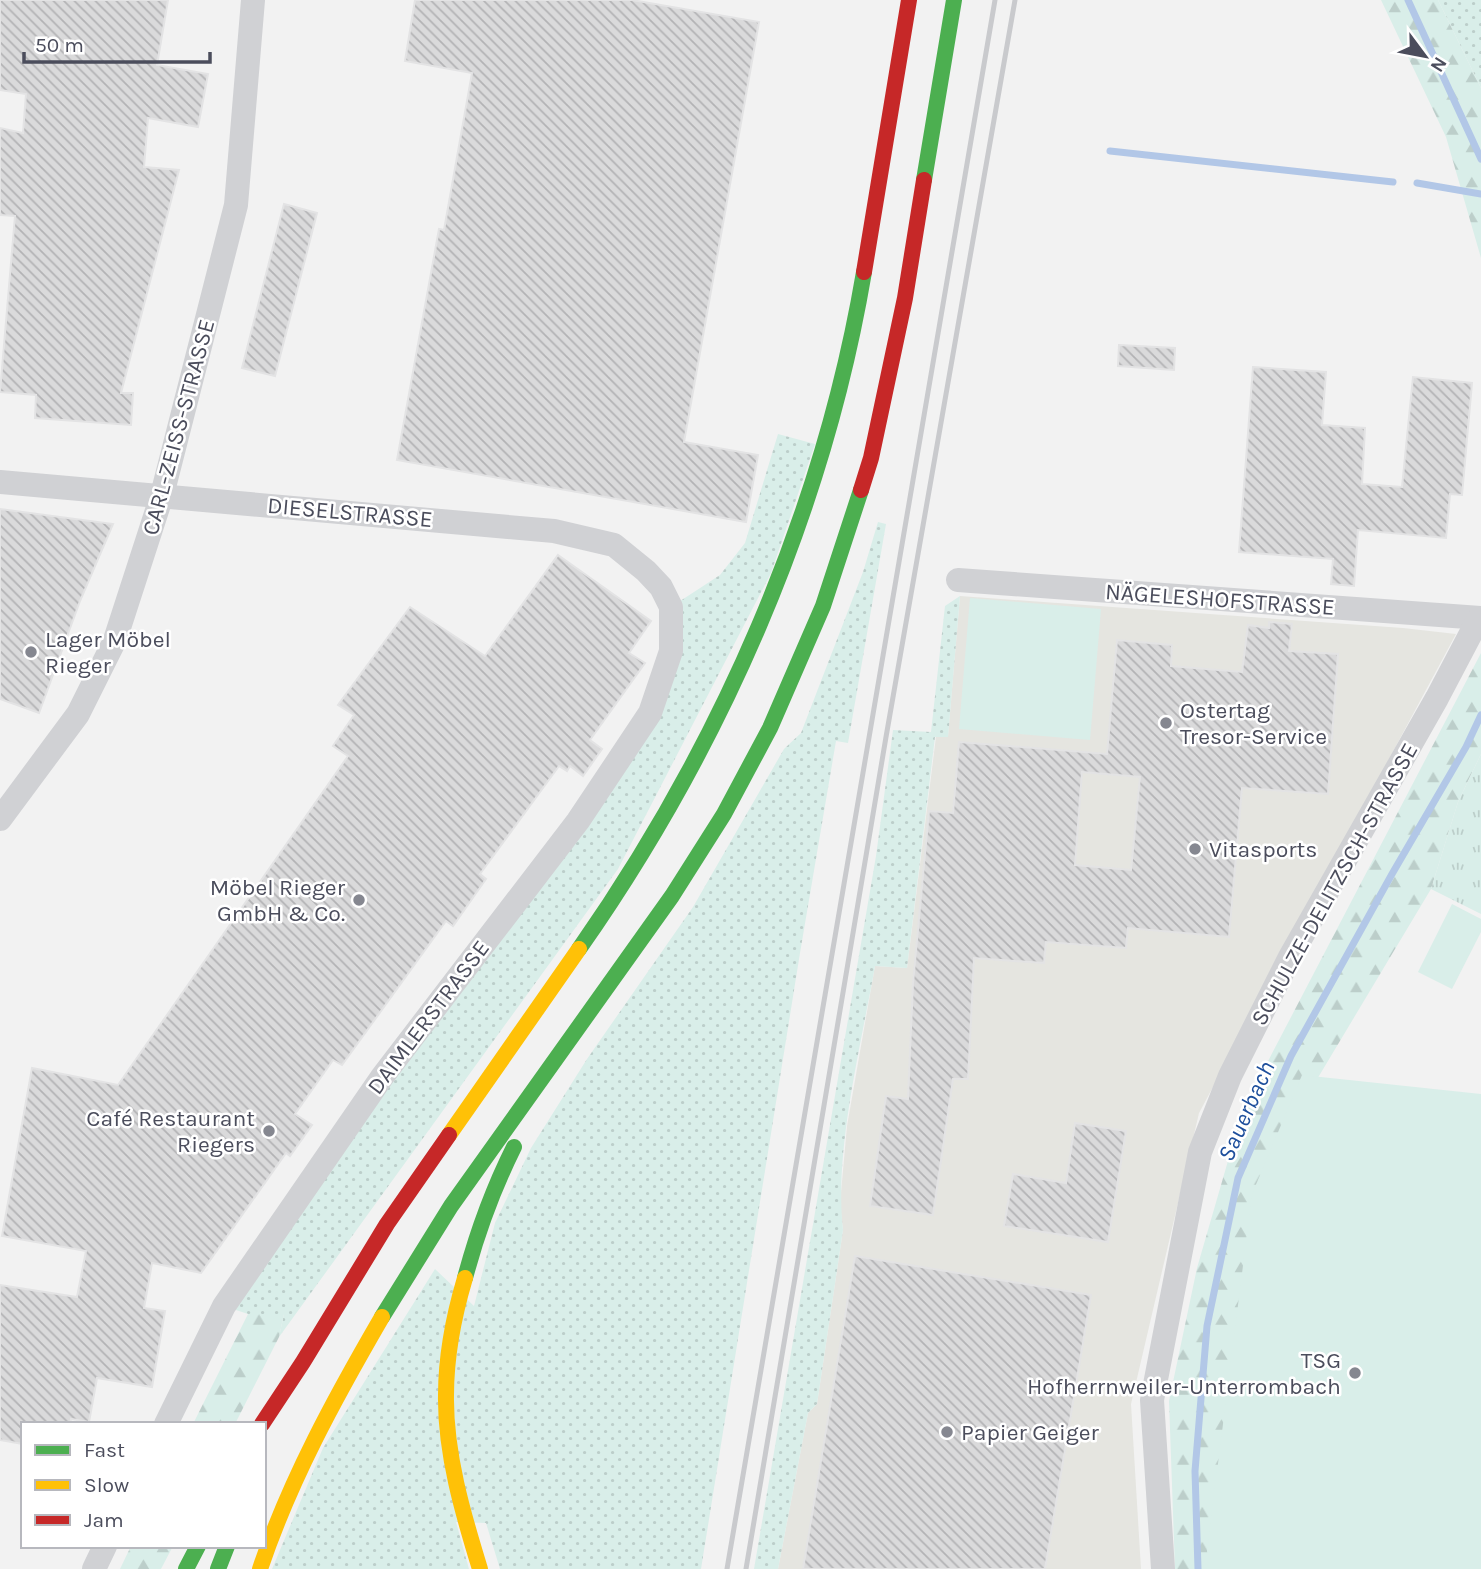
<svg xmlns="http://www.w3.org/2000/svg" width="1481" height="1569" viewBox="0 0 1481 1569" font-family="Karla,sans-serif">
  <defs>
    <pattern id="grass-dots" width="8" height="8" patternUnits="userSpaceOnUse" patternTransform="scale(1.75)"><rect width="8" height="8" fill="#d9eee9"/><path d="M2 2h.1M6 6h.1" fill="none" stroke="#bcceca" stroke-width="1.8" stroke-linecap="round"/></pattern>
    <pattern id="forest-firs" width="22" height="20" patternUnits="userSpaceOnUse" patternTransform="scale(1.75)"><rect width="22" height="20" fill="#d9eee9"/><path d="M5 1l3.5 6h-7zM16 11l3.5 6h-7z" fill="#bcceca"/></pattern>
    <pattern id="park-tufts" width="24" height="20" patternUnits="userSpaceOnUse" patternTransform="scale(1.75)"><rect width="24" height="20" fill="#d9eee9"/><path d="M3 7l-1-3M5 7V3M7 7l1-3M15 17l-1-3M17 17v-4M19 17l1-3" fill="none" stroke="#bcceca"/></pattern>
    <pattern id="building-back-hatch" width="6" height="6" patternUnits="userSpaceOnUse" patternTransform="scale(1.75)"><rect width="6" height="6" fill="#dadadb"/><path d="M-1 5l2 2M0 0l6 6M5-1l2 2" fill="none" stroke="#b3b3b5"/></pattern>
  </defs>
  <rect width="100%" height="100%" fill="#f2f2f2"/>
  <path fill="#e5e5e0" d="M 960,596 L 1403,628 L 1456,634 L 1199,1113 L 1131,1404 L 1141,1569 L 778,1569 L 808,1413 L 817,1404 L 843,1230 L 840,1204 L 847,1126 L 875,966 L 907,968 L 936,737 L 948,736 Z"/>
  <g fill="url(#grass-dots)">
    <path d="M 1438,0 L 1481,0 L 1481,88 Z"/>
    <path d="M 778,434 L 815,444 L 771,573 L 618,869 L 279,1337 L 284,1314 L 248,1314 L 224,1306 L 650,713 L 671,607 L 720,575 L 745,543 Z"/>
    <path d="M 878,522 L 886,524 L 848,743 L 836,741 L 800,953 L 701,1569 L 500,1569 L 486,1523 L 456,1522 L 469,1569 L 272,1569 L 323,1448 L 435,1269 L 474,1306 L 495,1223 L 531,1148 L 587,1059 L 693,907 L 784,749 L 801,733 L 863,572 Z"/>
    <path d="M 960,596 L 948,737 L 935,737 L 907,968 L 875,966 C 861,1046 834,1150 843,1230 L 817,1404 L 808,1413 L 778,1569 L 754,1569 L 876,856 L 893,730 L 931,732 L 945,606 Z"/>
  </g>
  <g fill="url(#forest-firs)">
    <path d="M 1381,0 L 1438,0 L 1481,88 L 1481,258 L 1446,137 Z"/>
    <path d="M 1481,653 L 1481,754 L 1458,802 L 1431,889 L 1307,1096 L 1226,1569 L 1175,1569 L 1169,1401 L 1197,1268 L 1243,1109 Z"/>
    <path d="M 248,1314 L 284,1314 L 279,1337 L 235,1424 L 193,1424 Z"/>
    <path d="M 131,1546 L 173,1546 L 161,1569 L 120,1569 Z"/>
  </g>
  <path fill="url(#park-tufts)" d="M 1481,754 L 1481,914 L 1431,889 L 1458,802 Z"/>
  <g fill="#d9eee9">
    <path d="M 970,598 L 1101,609 L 1090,740 L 959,729 Z"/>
    <path d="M 1452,904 L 1481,919 L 1481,932 L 1452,989 L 1418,972 Z"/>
    <path d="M 1302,1075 L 1481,1094 L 1481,1569 L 1210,1569 L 1207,1551 L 1252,1194 Z"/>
  </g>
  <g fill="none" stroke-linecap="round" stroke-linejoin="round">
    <g stroke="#b2c7e7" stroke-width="7">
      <path d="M 1408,0 L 1481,159"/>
      <path d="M 1110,151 L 1393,182"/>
      <path d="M 1417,183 L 1481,194"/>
      <path d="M 1198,1569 L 1195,1471 L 1207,1326 L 1238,1178 L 1291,1056 L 1392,874 L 1466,747 L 1481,715"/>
    </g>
  </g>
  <g fill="url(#building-back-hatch)" stroke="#e3e3e4" stroke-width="2" fill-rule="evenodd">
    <path d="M 0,0 L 168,0 L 157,65 L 208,74 L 198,127 L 148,118 L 144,167 L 179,170 L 121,393 L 133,393 L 131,425 L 35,418 L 36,395 L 0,392 L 15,216 L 0,215 L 0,128 L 23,133 L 26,94 L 0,90 Z"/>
    <path d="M 415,0 L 632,0 L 759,22 L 684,442 L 758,455 L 746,522 L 397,460 L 439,229 L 444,230 L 472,73 L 405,61 Z"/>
    <path d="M 284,204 L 317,213 L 275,376 L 242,368 Z"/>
    <path d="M 1119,345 L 1175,348 L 1174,370 L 1118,366 Z"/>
    <path d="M 1253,367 L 1326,372 L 1322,425 L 1365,428 L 1362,484 L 1402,487 L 1413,377 L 1472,383 L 1462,495 L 1450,494 L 1446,538 L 1358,530 L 1354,586 L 1331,584 L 1333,559 L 1239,552 Z"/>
    <path d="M 0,509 L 113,524 L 80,601 L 39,713 L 0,699 Z"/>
    <path d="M 558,555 L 651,621 L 629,653 L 645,663 L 590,740 L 602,749 L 583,776 L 570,766 L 567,771 L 559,766 L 480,874 L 486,879 L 453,926 L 446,921 L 342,1065 L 333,1060 L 295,1114 L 312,1125 L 290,1156 L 286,1153 L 201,1273 L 152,1263 L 144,1308 L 165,1311 L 152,1387 L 97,1378 L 89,1422 L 71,1419 L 70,1424 L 23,1424 L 23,1444 L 0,1440 L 0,1285 L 77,1297 L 86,1251 L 2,1236 L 32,1068 L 118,1085 L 348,756 L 333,746 L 354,715 L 338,705 L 410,607 L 485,656 Z"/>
    <path d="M 1269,622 L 1292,624 L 1289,651 L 1338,654 L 1328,794 L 1242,788 L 1229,937 L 1128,928 L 1126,948 L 1046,942 L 1044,963 L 974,958 L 968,1079 L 953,1079 L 933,1215 L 870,1206 L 886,1096 L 908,1099 L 913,983 L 929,811 L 953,813 L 959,742 L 1107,754 L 1117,640 L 1172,645 L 1171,666 L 1242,672 L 1248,625 L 1269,628 ZM 1082,772 L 1140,777 L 1131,870 L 1075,865 Z"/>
    <path d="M 1075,1123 L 1126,1131 L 1108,1242 L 1004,1226 L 1013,1174 L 1066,1183 Z"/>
    <path d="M 855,1256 L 1091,1295 L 1045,1569 L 803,1569 Z"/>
  </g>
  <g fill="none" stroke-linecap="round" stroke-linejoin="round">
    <g stroke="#d0d1d4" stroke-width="24">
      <path d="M 0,482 L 554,531 L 614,545 L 646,571 L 661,587 L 671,607 L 671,651 L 650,713 L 578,821 L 382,1077 L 224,1306 L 166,1424"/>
      <path d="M 958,580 L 1481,618"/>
      <path d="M 0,819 L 78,714 L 115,640 L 162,495 L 236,205 L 253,0"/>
      <path d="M 94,1569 L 105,1546"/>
      <path d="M 1163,1569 L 1152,1400 L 1200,1152 L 1230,1076 L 1290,957 L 1437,698 L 1479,618"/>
    </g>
    <g stroke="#4caf50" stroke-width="16">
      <path d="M 924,180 L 954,0"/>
      <path d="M 579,949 C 720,748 823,514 864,272"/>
      <path d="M 465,1278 C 477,1233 493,1189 514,1147"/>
      <path d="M 382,1317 L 451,1206 L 672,896 L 724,814 L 770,728 L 823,606 L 861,490"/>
      <path d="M 186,1569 L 198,1546"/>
      <path d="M 218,1569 L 227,1546"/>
    </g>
    <g stroke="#ffc107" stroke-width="16">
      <path d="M 449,1135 L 579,949"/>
      <path d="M 465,1278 C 454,1315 446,1355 446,1395 C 445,1453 463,1514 480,1569"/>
      <path d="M 260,1569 C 290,1480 335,1398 382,1317"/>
    </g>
    <g stroke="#c62828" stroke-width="16">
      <path d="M 864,272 L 909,0"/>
      <path d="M 861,490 L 871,458 L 905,298 L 924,180"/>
      <path d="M 262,1424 L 303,1362 L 387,1224 L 449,1135"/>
    </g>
    <g stroke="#c9cacd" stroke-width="5">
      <path d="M 727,1569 L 995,0"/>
      <path d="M 746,1569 L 886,737 L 1015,0"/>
    </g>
  </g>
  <g fill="#858790" stroke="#fff" stroke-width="2.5">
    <circle cx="31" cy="652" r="7"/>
    <circle cx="1166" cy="723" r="7"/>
    <circle cx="1195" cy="849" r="7"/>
    <circle cx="359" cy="900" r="7"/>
    <circle cx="269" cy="1131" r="7"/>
    <circle cx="1355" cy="1373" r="7"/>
    <circle cx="947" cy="1432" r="7"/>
  </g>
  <g text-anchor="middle" stroke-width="5" stroke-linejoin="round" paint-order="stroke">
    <g font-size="23" fill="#4b4d5c" stroke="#fff">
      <text transform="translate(178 427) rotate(-75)" y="8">CARL-ZEISS-STRASSE</text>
      <text transform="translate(350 512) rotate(5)" y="8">DIESELSTRASSE</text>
      <text transform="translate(1220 599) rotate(4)" y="8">NÄGELESHOFSTRASSE</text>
      <text transform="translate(1334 884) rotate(-61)" y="8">SCHULZE-DELITZSCH-STRASSE</text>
      <text transform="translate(428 1017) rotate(-53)" y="8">DAIMLERSTRASSE</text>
    </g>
    <g font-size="23" fill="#4b4d5c" stroke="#fff" text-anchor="start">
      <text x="45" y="647">Lager Möbel<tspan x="45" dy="26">Rieger</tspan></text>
      <text x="1180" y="718">Ostertag<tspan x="1180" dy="26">Tresor-Service</tspan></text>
      <text x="1209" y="857">Vitasports</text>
      <text x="345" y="895" text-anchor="end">Möbel Rieger<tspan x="345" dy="26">GmbH &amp; Co.</tspan></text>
      <text x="255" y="1126" text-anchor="end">Café Restaurant<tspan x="255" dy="26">Riegers</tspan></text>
      <text x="1341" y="1368" text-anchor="end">TSG<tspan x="1341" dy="26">Hofherrnweiler-Unterrombach</tspan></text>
      <text x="961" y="1440">Papier Geiger</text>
    </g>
    <g font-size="24" font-style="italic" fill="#1e4f9c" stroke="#fff">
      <text transform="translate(1246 1111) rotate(-66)" y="8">Sauerbach</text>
    </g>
  </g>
  <rect x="21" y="1422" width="245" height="126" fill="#ffffff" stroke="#b7b8be" stroke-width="2"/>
  <rect x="35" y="1445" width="35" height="10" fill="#4caf50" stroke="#b7b8be" stroke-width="2"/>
  <text x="84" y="1457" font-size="21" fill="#4b4d5c">Fast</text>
  <rect x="35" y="1480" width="35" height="10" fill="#ffc107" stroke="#b7b8be" stroke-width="2"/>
  <text x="84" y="1492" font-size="21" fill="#4b4d5c">Slow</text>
  <rect x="35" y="1515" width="35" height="10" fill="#c62828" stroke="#b7b8be" stroke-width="2"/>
  <text x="84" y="1527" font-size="21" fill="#4b4d5c">Jam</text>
  <g transform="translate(1425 56) rotate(122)" stroke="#ffffff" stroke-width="5" paint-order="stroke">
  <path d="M0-5L12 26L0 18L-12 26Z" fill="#4b4d5c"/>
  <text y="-10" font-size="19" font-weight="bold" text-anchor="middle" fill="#4b4d5c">N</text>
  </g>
  <path d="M24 52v10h186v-10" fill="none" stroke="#4b4d5c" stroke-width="3.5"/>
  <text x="35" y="52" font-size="21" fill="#4b4d5c" stroke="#ffffff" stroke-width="5" paint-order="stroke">50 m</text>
</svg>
